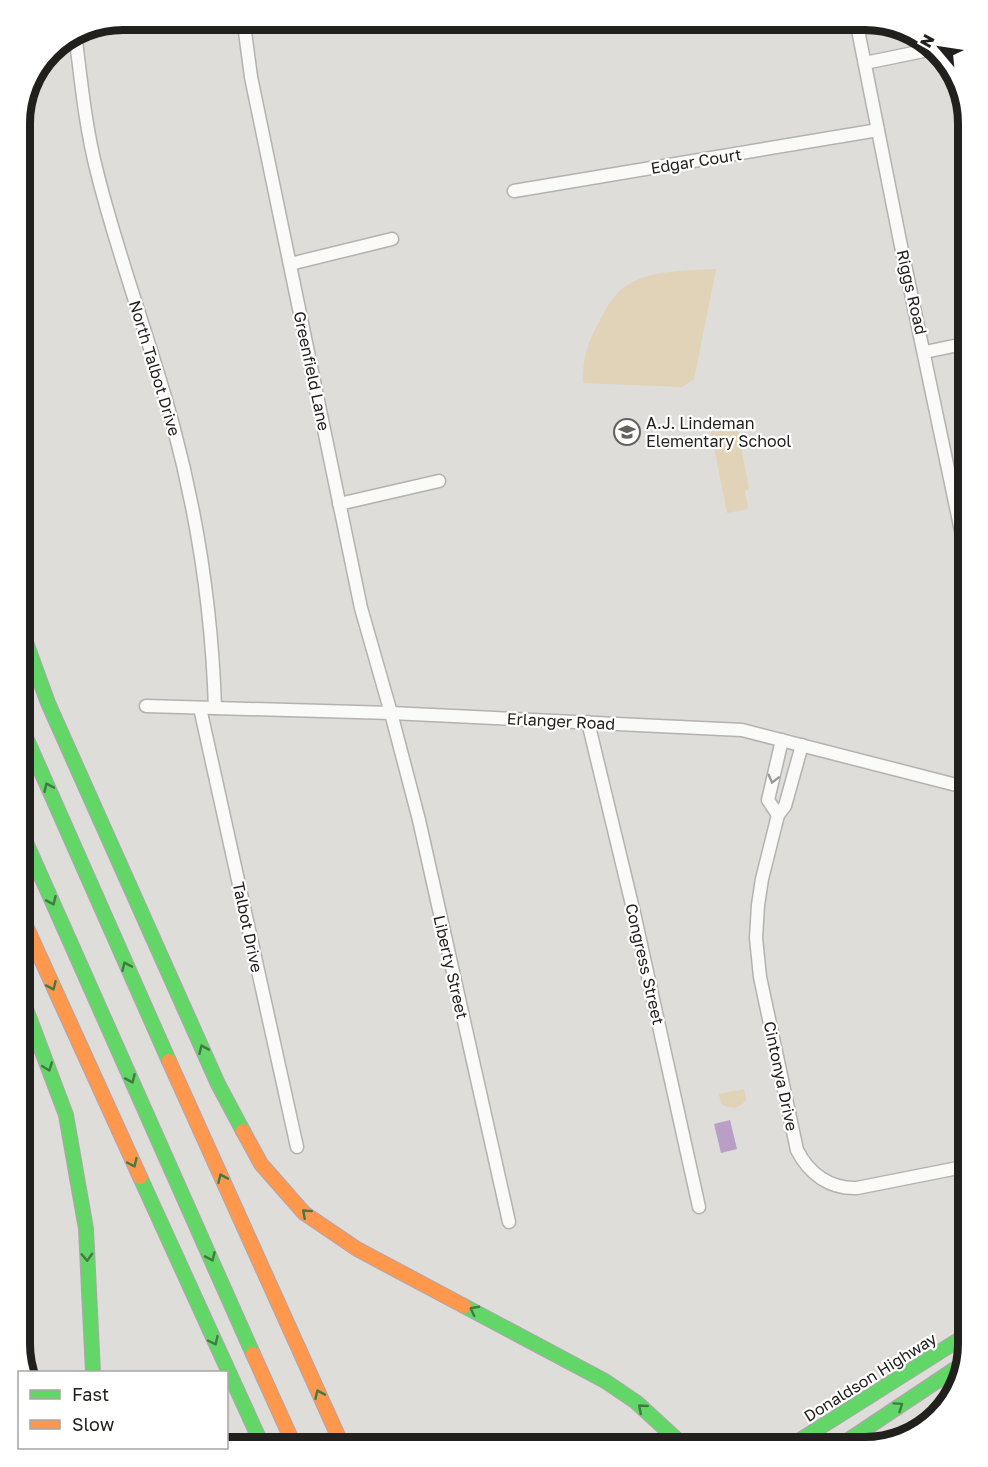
<svg xmlns="http://www.w3.org/2000/svg" width="988" height="1467" viewBox="0 0 988 1467" font-family="'Golos Text',sans-serif">
  <rect width="100%" height="100%" fill="#dfddd9"/>
  <g fill="#e0d3b7">
    <path d="M 716,269 L 694,379 L 682,387 L 583,383 C 582,361 588,341 599,322 C 605,310 612,297 623,288 C 648,269 686,271 716,269 Z"/>
    <path d="M 736,421 L 749,489 L 745,490 L 748,509 L 727,513 L 710,427 Z"/>
    <path d="M 744,1089 L 746,1100 C 739,1109 732,1110 721,1104 L 719,1094 Z"/>
  </g>
  <path fill="#b99ec5" d="M 730,1120 L 737,1149 L 721,1153 L 714,1124 Z"/>
  <g fill="none" stroke-linecap="round" stroke-linejoin="round">
    <defs>
      <g id="street">
        <path d="M 856,20 L 900,241 L 968,564"/>
        <path d="M 246,26 L 245,32 L 251,77 L 361,608 L 391,713 L 419,820 L 509,1222"/>
        <path d="M 75,33 C 81,79 85,126 97,172 C 118,257 150,340 173,425 C 198,518 212,612 215,708"/>
        <path d="M 865,63 L 933,49"/>
        <path d="M 514,191 L 878,130"/>
        <path d="M 290,264 L 392,239"/>
        <path d="M 925,352 L 968,343"/>
        <path d="M 339,504 L 439,481"/>
        <path d="M 146,706 L 391,713 L 742,730 L 968,788"/>
        <path d="M 200,708 L 297,1147"/>
        <path d="M 588,722 L 634,913 L 699,1207"/>
        <path d="M 802,745 L 785,806 L 778,815 L 762,879 L 758,905 L 756,938 L 760,977 L 797,1150 C 809,1174 830,1189 857,1188 L 968,1166"/>
        <path d="M 778,815 L 768,800 L 782,740"/>
      </g>
      <g id="fast">
        <path d="M 20,626 L 48,703 L 218,1084 L 243,1131"/>
        <path d="M 20,724 L 169,1061"/>
        <path d="M 20,829 L 253,1354"/>
        <path d="M 20,993 L 66,1115 L 86,1229 L 93,1372"/>
        <path d="M 140,1177 L 263,1447"/>
        <path d="M 464,1306 L 605,1381 L 636,1402 L 685,1447"/>
        <path d="M 789,1447 L 968,1334"/>
        <path d="M 838,1447 L 964,1363"/>
      </g>
      <g id="slow">
        <path d="M 20,913 L 140,1177"/>
        <path d="M 169,1061 L 343,1447"/>
        <path d="M 243,1131 L 261,1164 L 304,1213 L 357,1249 L 464,1306"/>
        <path d="M 253,1354 L 295,1447"/>
      </g>
    </defs>
    <use href="#street" stroke="#b3b2af" stroke-width="15"/>
    <use href="#fast" stroke="#b0a5b1" stroke-width="16"/>
    <use href="#slow" stroke="#b0a5b1" stroke-width="16"/>
    <use href="#street" stroke="#fafaf9" stroke-width="12"/>
    <use href="#fast" stroke="#63d668" stroke-width="14"/>
    <use href="#slow" stroke="#ff974d" stroke-width="14"/>
  </g>
  <defs><path id="oneway-chevron" d="M-2-3.5L2.5 0L-2 3.5" fill="none" stroke-width="1.6" stroke-linecap="round" stroke-linejoin="round" transform="scale(1.5)"/></defs>
  <use stroke="#989896" href="#oneway-chevron" transform="translate(773 779) rotate(104)"/>
  <g stroke="#427b42">
    <use href="#oneway-chevron" transform="translate(48 787) rotate(-114)"/>
    <use href="#oneway-chevron" transform="translate(52 901) rotate(66)"/>
    <use href="#oneway-chevron" transform="translate(126 966) rotate(-114)"/>
    <use href="#oneway-chevron" transform="translate(52 986) rotate(66)"/>
    <use href="#oneway-chevron" transform="translate(203 1049) rotate(-114)"/>
    <use href="#oneway-chevron" transform="translate(48 1067) rotate(69)"/>
    <use href="#oneway-chevron" transform="translate(131 1079) rotate(66)"/>
    <use href="#oneway-chevron" transform="translate(133 1163) rotate(65)"/>
    <use href="#oneway-chevron" transform="translate(222 1178) rotate(-114)"/>
    <use href="#oneway-chevron" transform="translate(306 1213) rotate(-138)"/>
    <use href="#oneway-chevron" transform="translate(87 1257) rotate(87)"/>
    <use href="#oneway-chevron" transform="translate(211 1257) rotate(66)"/>
    <use href="#oneway-chevron" transform="translate(474 1310) rotate(-152)"/>
    <use href="#oneway-chevron" transform="translate(214 1341) rotate(65)"/>
    <use href="#oneway-chevron" transform="translate(319 1394) rotate(-114)"/>
    <use href="#oneway-chevron" transform="translate(899 1406) rotate(-34)"/>
    <use href="#oneway-chevron" transform="translate(642 1408) rotate(-139)"/>
  </g>
  <defs>
    <symbol id="school-ring" viewBox="-11 -11 22 22"><circle r="9.5" fill="#fff" stroke="#64625f" stroke-width="1.5"/><path d="M0-5L7-2L0 1L-7-2ZM-4 1L0 2.5L4 1V4Q0 6-4 4Z" fill="#64625f"/></symbol>
  </defs>
  <g fill-rule="evenodd">
    <use href="#school-ring" x="612" y="417" width="30" height="30"/>
  </g>
  <g text-anchor="middle" stroke-width="4.5" stroke-linejoin="round" paint-order="stroke">
    <g font-size="16" fill="#21201d" stroke="#fff">
      <text transform="translate(696 161) rotate(-9)" y="6">Edgar Court</text>
      <text transform="translate(912 292) rotate(77)" y="6">Riggs Road</text>
      <text transform="translate(155 368) rotate(73)" y="6">North Talbot Drive</text>
      <text transform="translate(312 371) rotate(78)" y="6">Greenfield Lane</text>
      <text transform="translate(561 721) rotate(3)" y="6">Erlanger Road</text>
      <text transform="translate(248 927) rotate(78)" y="6">Talbot Drive</text>
      <text transform="translate(645 964) rotate(77)" y="6">Congress Street</text>
      <text transform="translate(451 967) rotate(77)" y="6">Liberty Street</text>
      <text transform="translate(781 1076) rotate(78)" y="6">Cintonya Drive</text>
      <text transform="translate(870 1377) rotate(-32)" y="6">Donaldson Highway</text>
    </g>
    <g font-size="16" fill="#21201d" stroke="#fff" text-anchor="start">
      <text x="646" y="429">A.J. Lindeman<tspan x="646" dy="18">Elementary School</tspan></text>
    </g>
  </g>
  <path d="M0 0H988V1467H0ZM123 30H865A93 93 0 0 1 958 123V1344A93 93 0 0 1 865 1437H123A93 93 0 0 1 30 1344V123A93 93 0 0 1 123 30Z" fill="#fff" fill-rule="evenodd"/>
  <path fill="none" stroke="#21201d" stroke-width="8" d="M123 30H865A93 93 0 0 1 958 123V1344A93 93 0 0 1 865 1437H123A93 93 0 0 1 30 1344V123A93 93 0 0 1 123 30Z"/>
  <rect x="18" y="1371" width="210" height="78" fill="#ffffff" stroke="#a6a6a5" stroke-width="1.5"/>
  <rect x="30" y="1390" width="30" height="9" fill="#63d668" stroke="#a6a6a5" stroke-width="1.5"/>
  <text x="72" y="1401" font-size="18" fill="#21201d">Fast</text>
  <rect x="30" y="1420" width="30" height="9" fill="#ff974d" stroke="#a6a6a5" stroke-width="1.5"/>
  <text x="72" y="1431" font-size="18" fill="#21201d">Slow</text>
  <g transform="translate(940 48) rotate(299)" stroke="#ffffff" stroke-width="4.5" paint-order="stroke">
  <path d="M0-4.5L10 22L0 15L-10 22Z" fill="#21201d"/>
  <text y="-9" font-size="16" font-weight="bold" text-anchor="middle" fill="#21201d">N</text>
  </g>
</svg>
